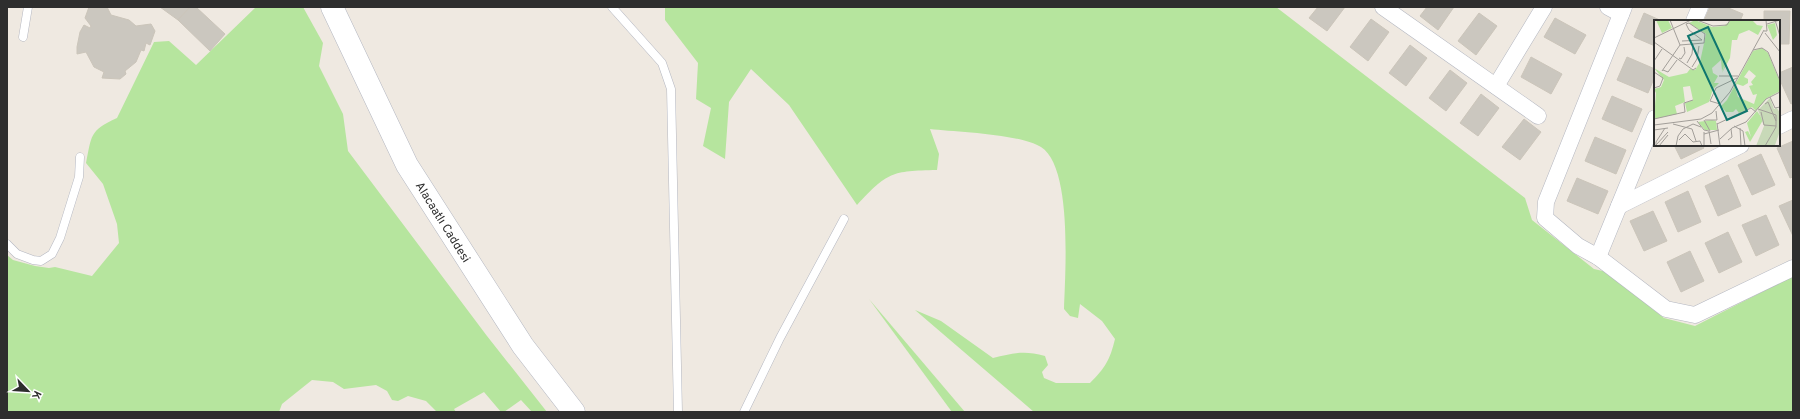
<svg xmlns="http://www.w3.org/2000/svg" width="1800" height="419" viewBox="0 0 1800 419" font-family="Overpass,sans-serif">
  <rect width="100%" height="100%" fill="#efe9e1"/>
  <g fill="#b6e59e">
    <path d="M 256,7 L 303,7 L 323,43 L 319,66 L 343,114 L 348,151 L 487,336 L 547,412 L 532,412 L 521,400 L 504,412 L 501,412 L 484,392 L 454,409 L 456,412 L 437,412 L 426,401 L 408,396 L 398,401 L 392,400 L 387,391 L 376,385 L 344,389 L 333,382 L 312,380 L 282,404 L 279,412 L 7,412 L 7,255 L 13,260 L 35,266 L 49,268 L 55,267 L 92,276 L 119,243 L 117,224 L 103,184 L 86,163 C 92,135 89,131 117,118 L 154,42 L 169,41 L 196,65 Z"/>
    <path d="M 665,7 L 1276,7 L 1525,198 L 1532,220 L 1594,269 L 1607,272 L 1664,318 L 1695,326 L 1793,276 L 1793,412 L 1034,412 L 915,310 L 941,321 L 993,358 C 1013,353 1024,350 1045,356 L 1048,365 L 1042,372 L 1044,378 L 1056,383 L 1090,383 C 1105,368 1110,360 1115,339 L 1102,321 L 1080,304 L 1078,318 L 1070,316 L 1064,309 C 1065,275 1073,167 1041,147 C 1020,134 957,132 930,129 L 939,154 L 937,170 C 891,171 888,172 857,205 L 789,105 L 751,69 L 729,102 L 725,159 L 703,146 L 711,108 L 696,99 L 698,63 L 665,20 Z"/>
    <path d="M 869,299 L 965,412 L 952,412 Z"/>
  </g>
  <g fill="#cbc7bf" stroke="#cbc5ba">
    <path d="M 89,7 L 107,7 L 111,15 L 129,20 L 136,26 L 151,24 L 155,31 L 150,45 L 146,43 L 144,51 L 141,50 L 136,62 L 125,71 L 126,74 L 120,79 L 102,78 L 104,72 L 94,67 L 86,52 L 77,54 L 77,47 L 80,32 L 84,25 L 90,28 L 91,26 L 85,18 Z"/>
    <path d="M 160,7 L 190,7 L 178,20 Z"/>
    <path d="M 190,7 L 196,7 L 225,34 L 210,51 L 178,20 Z"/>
    <path d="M 1318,7 L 1345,7 L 1327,31 L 1309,18 Z"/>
    <path d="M 1427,7 L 1454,7 L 1438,30 L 1420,16 Z"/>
    <path d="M 1710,7 L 1726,7 L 1743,14 L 1740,21 L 1704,21 Z"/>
    <path d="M 1764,11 L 1790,11 L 1789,44 L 1779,44 L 1779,21 L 1764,21 Z"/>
    <path d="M 1479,13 L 1497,26 L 1476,55 L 1458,41 Z"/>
    <path d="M 1644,13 L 1662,21 L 1655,21 L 1655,46 L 1634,37 Z"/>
    <path d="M 1555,18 L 1586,35 L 1575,54 L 1544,37 Z"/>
    <path d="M 1371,19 L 1389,32 L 1368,61 L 1350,47 Z"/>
    <path d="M 1410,45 L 1427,58 L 1406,86 L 1389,73 Z"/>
    <path d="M 1531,57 L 1562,74 L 1551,94 L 1521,77 Z"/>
    <path d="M 1627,57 L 1655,69 L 1655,76 L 1648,93 L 1617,80 Z"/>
    <path d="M 1793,67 L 1793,103 L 1791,104 L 1779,78 L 1779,73 Z"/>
    <path d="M 1450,70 L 1467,83 L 1446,111 L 1429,98 Z"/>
    <path d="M 1481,94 L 1499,108 L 1478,136 L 1460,123 Z"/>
    <path d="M 1612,96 L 1642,109 L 1632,132 L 1602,119 Z"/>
    <path d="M 1524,119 L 1541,132 L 1520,160 L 1502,147 Z"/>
    <path d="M 1595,137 L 1626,150 L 1616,174 L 1585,161 Z"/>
    <path d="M 1793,141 L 1793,177 L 1790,178 L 1777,148 Z"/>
    <path d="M 1674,145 L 1702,145 L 1704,148 L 1681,159 Z"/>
    <path d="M 1761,154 L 1775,185 L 1752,195 L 1738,165 Z"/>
    <path d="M 1728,175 L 1741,206 L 1718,216 L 1705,186 Z"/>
    <path d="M 1577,178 L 1608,191 L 1598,214 L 1567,201 Z"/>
    <path d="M 1688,191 L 1701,222 L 1678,232 L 1665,202 Z"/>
    <path d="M 1793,200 L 1793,236 L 1779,206 Z"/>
    <path d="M 1653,211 L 1667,241 L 1644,251 L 1630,221 Z"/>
    <path d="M 1766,215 L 1779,245 L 1756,256 L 1742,225 Z"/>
    <path d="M 1728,232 L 1742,262 L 1719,273 L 1705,243 Z"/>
    <path d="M 1690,251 L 1704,281 L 1681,292 L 1667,262 Z"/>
  </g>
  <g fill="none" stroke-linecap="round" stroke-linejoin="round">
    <defs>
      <g id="lane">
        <path d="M 612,7 L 662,63 L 671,89 L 678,412"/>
        <path d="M 23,37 L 28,7"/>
        <path d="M 7,244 L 17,254 L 33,260 L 41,261 L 52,254 L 60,238 L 79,177 L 80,157"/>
        <path d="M 744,412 L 780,338 L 844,219"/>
      </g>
      <g id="street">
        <path d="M 1383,7 L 1538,116"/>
        <path d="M 1608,7 L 1621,14"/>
        <path d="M 1624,7 L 1546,202 L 1545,218 L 1578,246 L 1598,257 L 1666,309 L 1695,315 L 1793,268"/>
        <path d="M 1694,21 L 1700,7"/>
        <path d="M 1496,86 L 1544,7"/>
        <path d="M 1779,126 L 1793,119"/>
        <path d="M 1619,206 L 1741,145"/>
        <path d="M 1598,257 L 1655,118"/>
      </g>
      <path id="secondary" d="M 332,7 L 407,165 L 523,346 L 574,412"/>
    </defs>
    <use href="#lane" stroke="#b4b7c1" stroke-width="9"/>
    <use href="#street" stroke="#b4b7c1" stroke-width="17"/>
    <use href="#secondary" stroke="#b4b7c1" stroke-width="23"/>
    <use href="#lane" stroke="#fff" stroke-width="8"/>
    <use href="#street" stroke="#fff" stroke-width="16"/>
    <use href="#secondary" stroke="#fff" stroke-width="22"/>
  </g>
  <g text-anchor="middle" stroke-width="3.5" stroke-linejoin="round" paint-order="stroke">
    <g font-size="12" fill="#2e2e2e" stroke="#fff">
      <text transform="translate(443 222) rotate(58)" y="4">Alacaatlı Caddesi</text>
    </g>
  </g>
  <g transform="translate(1654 20)">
    <rect width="126" height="126" fill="#efe9e1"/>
    <path d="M 2,0 L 14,0 L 18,8 L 8,13 ZM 41,0 L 58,7 L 70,6 L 77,0 L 98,0 L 103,5 L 109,6 L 104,15 L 95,10 L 85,14 L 83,20 L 78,20 L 76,38 L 68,53 L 73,39 L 68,51 L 67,40 L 58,48 L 59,53 L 64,56 L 60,63 L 65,63 L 59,69 L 55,82 L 33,92 L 31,83 L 39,80 L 36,66 L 29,67 L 31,82 L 21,86 L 23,94 L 0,99 L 2,73 L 0,69 L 7,67 L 10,60 L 0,48 L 15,57 L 33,53 L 36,49 L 41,50 L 46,42 L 52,14 L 35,3 ZM 121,3 L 123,15 L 119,20 L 113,5 ZM 108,28 L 114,33 L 126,62 L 126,71 L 113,78 L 102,91 L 98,87 L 85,93 L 82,89 L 79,92 L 72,92 L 67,86 L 73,80 L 99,31 ZM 95,50 L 102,56 L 97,62 L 99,65 L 95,66 L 99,75 L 103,74 L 100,84 L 84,77 L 81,67 L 83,64 L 89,66 L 94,63 L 94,59 L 90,57 ZM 103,91 L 109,100 L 96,122 L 91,112 L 94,111 L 97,117 L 93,103 ZM 58,100 L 62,101 L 63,110 L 51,110 L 44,102 Z" fill="#b6e59e" fill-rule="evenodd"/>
    <path d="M 116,78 L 120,89 L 123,88 L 126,93 L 126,111 L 121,125 L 102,126 L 110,106 L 104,90 Z" fill="#c8d9b8"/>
    <path fill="none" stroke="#a29e99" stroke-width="1" d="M 16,0 L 26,25 L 50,23 L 51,14 L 35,3 L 32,4 L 35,10 L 48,20M 43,0 L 59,6 L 73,5 L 76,0M 121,0 L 126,16M 113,4 L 126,0M 110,11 L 113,11 L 112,0M 111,13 L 126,32M 0,18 L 37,0M 28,21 L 48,20M 0,22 L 39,50 L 42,48M 99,30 L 108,28 L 114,32 L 126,61M 25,38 L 27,39 L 31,33 L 30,27M 0,41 L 8,29M 33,43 L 38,34 L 39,24M 38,47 L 43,39 L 45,26M 9,50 L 14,52 L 23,40M 8,51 L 26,25M 0,52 L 9,58 L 6,66 L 0,68M 65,56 L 84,56M 116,77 L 121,88 L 126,87M 66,84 L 56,81 L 62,68 L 83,58M 111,84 L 114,82 L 122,101M 104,89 L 122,95 L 122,107 L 111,126M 107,92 L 110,105 L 122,106M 0,99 L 31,92 L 30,83 L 39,80M 50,100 L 56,111M 51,100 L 63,100 L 62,91M 43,101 L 50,110 L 55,111M 63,103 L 66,126M 19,104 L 38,109 L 42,121M 63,104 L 97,88 L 102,92M 0,105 L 47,99 L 58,93 L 76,72 L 110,10M 80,106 L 89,111 L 91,126M 86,108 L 87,126M 0,110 L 14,108M 55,111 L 57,124M 50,112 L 50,126M 50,114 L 65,110M 66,119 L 78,108 L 92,102 L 112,79 L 126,72M 25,120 L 31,114 L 39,122 L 46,121 L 48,126M 74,120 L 78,117 L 77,109M 2,125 L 14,112M 2,126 L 2,122 L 11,108M 5,126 L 14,115M 22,126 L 24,116 L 29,109 L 39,104 L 47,107"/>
    <path fill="#0f766e" fill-opacity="0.15" stroke="#0f766e" stroke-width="2" d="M 54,7 L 93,91 L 73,100 L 34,16 Z"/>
    <rect width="126" height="126" fill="none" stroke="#2e2e2e" stroke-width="2"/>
  </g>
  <rect width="1800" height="419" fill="none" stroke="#2e2e2e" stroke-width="16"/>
  <g transform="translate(28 391) rotate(115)" stroke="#ffffff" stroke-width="3" paint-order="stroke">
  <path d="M0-3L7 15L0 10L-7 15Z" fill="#2e2e2e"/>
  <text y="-6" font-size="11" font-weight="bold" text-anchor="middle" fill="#2e2e2e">K</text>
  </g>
</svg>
